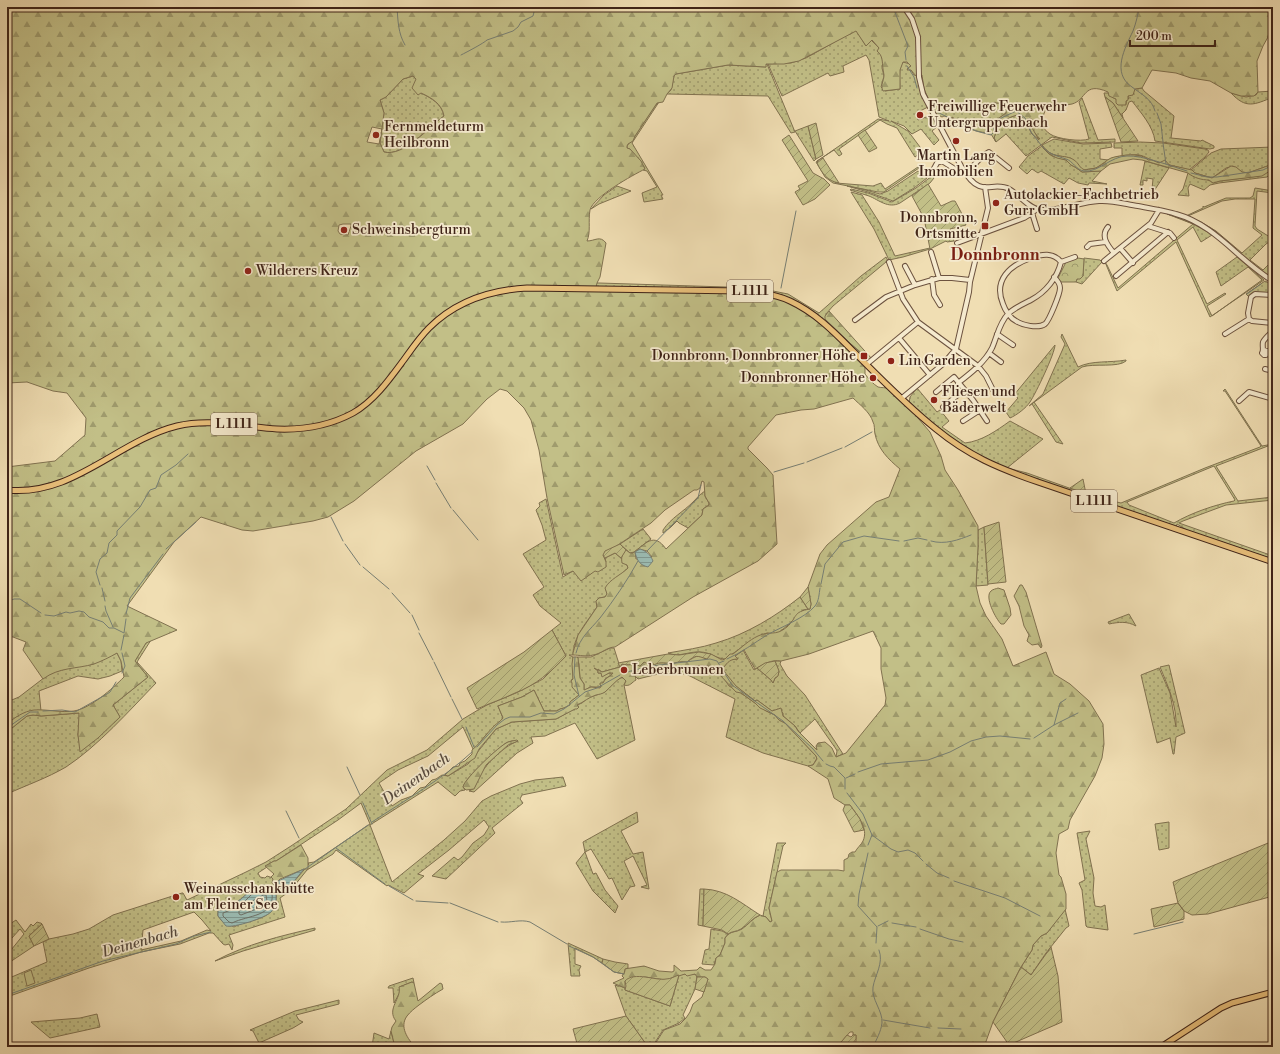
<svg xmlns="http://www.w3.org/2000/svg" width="1280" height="1054" viewBox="0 0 1280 1054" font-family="'Libre Bodoni',serif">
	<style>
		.grass { fill: url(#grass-dots); stroke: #817250; fill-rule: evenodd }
		.forest { fill: url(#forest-firs); stroke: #817250; fill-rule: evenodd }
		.park { fill: url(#park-crowns); stroke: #817250 }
		.garden { fill: url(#garden-furrows); stroke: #817250 }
		.pitch { fill: #c2bf87; stroke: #817250 }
		.water { fill: url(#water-rules); stroke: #777f74 }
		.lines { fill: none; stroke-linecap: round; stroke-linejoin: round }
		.shore { stroke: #6e7065; stroke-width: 1 }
		.stream { stroke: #777f74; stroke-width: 1 }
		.minor-casing { stroke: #6c523f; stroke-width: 6 }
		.major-casing { stroke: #402418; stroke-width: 7 }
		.minor { stroke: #f5eace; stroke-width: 4 }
		.major { stroke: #e8bf7a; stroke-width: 5 }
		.poi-dot { fill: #8f2418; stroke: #f5eace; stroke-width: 1.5 }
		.labels { text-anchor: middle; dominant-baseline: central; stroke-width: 3.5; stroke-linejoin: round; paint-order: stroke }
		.shield { fill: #f5eace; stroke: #765f4f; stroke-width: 1 }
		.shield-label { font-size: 13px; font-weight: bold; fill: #402418 }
		.poi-label { font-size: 14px; fill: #402418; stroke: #f5eace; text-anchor: start }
		.water-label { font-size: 15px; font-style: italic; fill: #574a3e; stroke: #f5eace }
		.quarter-label { font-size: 16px; font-weight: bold; fill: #7a1f14; stroke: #f5eace }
	</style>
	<defs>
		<pattern id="grass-dots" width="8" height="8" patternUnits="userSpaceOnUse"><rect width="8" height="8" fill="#c2bf87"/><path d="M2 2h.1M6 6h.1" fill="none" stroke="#9f9b6d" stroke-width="1.8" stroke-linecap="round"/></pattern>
		<pattern id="forest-firs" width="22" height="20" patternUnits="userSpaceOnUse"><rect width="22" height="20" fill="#c2bf87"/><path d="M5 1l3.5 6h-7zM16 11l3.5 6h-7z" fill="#9f9b6d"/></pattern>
		<pattern id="park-crowns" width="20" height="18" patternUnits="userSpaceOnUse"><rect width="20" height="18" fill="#c2bf87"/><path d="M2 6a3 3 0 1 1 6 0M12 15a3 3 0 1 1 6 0" fill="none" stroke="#9f9b6d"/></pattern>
		<pattern id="garden-furrows" width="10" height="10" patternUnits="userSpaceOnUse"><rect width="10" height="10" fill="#c2bf87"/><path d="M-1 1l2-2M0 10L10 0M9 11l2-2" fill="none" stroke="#9f9b6d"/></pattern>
		<pattern id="water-rules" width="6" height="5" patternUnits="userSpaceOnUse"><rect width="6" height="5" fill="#9bbbb2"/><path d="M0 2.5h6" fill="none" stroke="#809890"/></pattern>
	</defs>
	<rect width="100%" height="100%" fill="#f0deb3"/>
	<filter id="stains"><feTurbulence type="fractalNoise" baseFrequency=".005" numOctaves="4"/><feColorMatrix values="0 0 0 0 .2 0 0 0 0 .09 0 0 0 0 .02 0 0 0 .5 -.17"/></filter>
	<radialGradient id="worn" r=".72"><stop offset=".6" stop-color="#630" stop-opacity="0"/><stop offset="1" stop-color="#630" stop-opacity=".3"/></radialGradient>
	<path class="grass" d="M856,30L866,46L871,40L879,48L883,61L882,68L884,76L881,87L885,91L900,89C900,80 898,69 903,62L910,64L911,66L907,69L911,70L914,75L919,76L928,107L916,113L918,120L932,115L938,126L932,131L939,140L934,145L921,129L912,134L904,126L891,121L908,131L923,151L915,157L897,128L887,124L880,120L839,149L842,154L839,156L834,150L817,161L836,183L873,186L881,183L885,189L918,167L919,168L884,192H878L833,183L825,177L816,162L878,119L889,121L879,117L869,60L866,55L843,66L844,72L830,76L828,73L782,96L768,64L791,63L806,58Z
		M767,64L795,132L791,133L768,96L667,94L671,90L674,76L676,74L728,65L766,67L765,65Z
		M413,76L416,78L421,93C431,98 442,104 444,116C428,127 404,157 384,152L380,143L384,113L380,100L386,97L403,79Z
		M1142,88L1144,91L1174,116L1171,138L1201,141L1202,140L1214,146V148L1210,149L1155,141C1153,126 1141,113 1132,101L1129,102L1126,110L1122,114L1123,118L1113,103L1105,97L1104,93H1108L1122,104H1126V101L1129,98L1128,96L1135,89Z
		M1273,91V97C1254,105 1246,109 1231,93L1246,97L1256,95L1258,92Z
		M1082,98L1098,140L1115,139V142L1081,143L1052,137L1026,156L1006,134L996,142L994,138L996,132L997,124L1011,117L1020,114L1027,124L1032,134L1040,139L1033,131L1027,119L1030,118L1040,125L1041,124C1043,128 1046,131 1050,134C1057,139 1081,142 1089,139L1079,102Z
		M929,100H932L937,103L948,104L953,108L955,107C962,108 969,109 975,110C987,110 991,96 1006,107V113L991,124L985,127H972L967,122L963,124L956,119L944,116L942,117C936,114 928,108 929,100Z
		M659,102L632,143L663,195H661L663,199L644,202L642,193L657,187L647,171L643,170L645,168L630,149L627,148V146L629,143L631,142L655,106Z
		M808,126L816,159L814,161L795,131Z
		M1054,139L1083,144L1111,143L1112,147L1100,149V159L1108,160L1096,168L1083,170C1079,167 1076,160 1071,159C1059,154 1051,158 1042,145Z
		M1140,142L1163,143L1205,149L1208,150L1209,152L1205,157L1189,170C1180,167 1172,167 1164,162C1155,165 1147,156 1139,155C1134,154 1127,155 1122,156V148H1114V143Z
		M1042,146L1047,152L1052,156L1066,160L1071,165L1075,167L1082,172L1101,171L1092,181L1107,184L1089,183L1088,185L1078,183L1069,178L1064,184L1041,171L1038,173L1032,169L1027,174L1019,167L1028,156Z
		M1273,147V164L1248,173L1242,172L1233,166L1226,168L1212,178L1195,173L1191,170L1211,153L1221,149Z
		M1145,161L1169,168L1154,191L1152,189L1153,179L1147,178V181L1143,180V185H1140Z
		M1273,169V171L1267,177L1219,183L1210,185L1204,190L1190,184L1188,188L1189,196L1178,195L1183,189L1188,173C1196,179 1206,177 1213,183L1220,181L1259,176Z
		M918,171L927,178L914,188L893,201L868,192L847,186L862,189L880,194L888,191Z
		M932,176L934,178L930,183L900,203C888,209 879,200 869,196C863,194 856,192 850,190L851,189L868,193L892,202L916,188Z
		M617,186L631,191L599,204L591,209L604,195Z
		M1255,188L1273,191V193L1257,191L1255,226L1257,229L1273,239V242H1269L1266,244L1250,260L1263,270L1273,260V270L1267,276L1215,232L1186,216L1203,208V206L1204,207L1226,198H1250L1253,196ZM1235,199H1255L1253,228L1262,235L1242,253L1216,231L1201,222L1188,216L1222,201Z
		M851,192L862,195L879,222L895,256L930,248V249L903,257L889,260L874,229Z
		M1167,214C1183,219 1197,225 1212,235L1201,242L1193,227L1177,240L1207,304L1225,293L1226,294L1207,306L1212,316L1262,280L1248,267L1221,286L1216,272L1237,257L1264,280L1210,317L1176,242L1117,291L1105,262L1107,265L1118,288L1193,224Z
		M886,257L888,261L886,262L833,306L826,314L828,321L851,344L871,361L867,364L854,352L596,287L597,281V283H599L758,288L788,294L819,313L861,276Z
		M1084,258L1100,260L1102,262L1082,284L1076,282L1077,279L1083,276Z
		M1265,281L1273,285V293L1252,294L1249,297L1246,294Z
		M1062,334L1078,367C1092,360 1110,363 1126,360V361C1118,368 1094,363 1082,367L1029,406L1043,394L1065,344L1061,337Z
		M1055,345C1055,353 1036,393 1030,402C1026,408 1017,415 1010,418L1006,412L1018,398L1014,395Z
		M917,388L937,412L940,410L949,421L942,427L965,443C982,441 996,431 1010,421L1043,439L1007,468L1027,473L1086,494L1085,495L1007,471L968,451L924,417L909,403L910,397Z
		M1225,389L1262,446L1273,444L1216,466L1238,501L1273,497V500L1226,505L1183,521L1179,523L1273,556V560L1190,532L1177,524L1176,527L1088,497L1092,496L1121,503L1205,468L1260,447L1261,446L1229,397L1225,391H1223ZM1214,466L1232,495L1235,500L1234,501C1214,505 1191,513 1174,523L1129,505L1127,502Z
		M705,491V496L709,503V505L703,509L702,515L688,528L679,523L677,521L671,527L663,533V530C671,518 683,512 693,502C697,498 700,494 705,491Z
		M546,499L563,577L573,571L606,562L605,558L615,553L621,558L624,563L627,565L628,568C621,575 612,580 606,588L607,594L605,597L599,598L596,601L597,607C587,622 573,637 573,655H569L573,657V679L571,680L575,690L579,695L570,702V705L564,708L560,709L557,711H544L534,690L522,697L498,706L503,718C498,725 490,730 484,737C480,742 478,746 473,749L463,727L428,756L398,770L379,783L392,806L401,800L412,796L420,788L425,787L432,780L436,779L442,775L448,776L468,764L496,729L512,722L556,719L578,707L577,705L582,703L588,698L605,692L617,680L622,677L626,681L624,685L635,740L597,759L575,723L545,736L531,737L533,743L517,753L474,792L469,791L473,789L475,787C479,769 502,747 518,741C514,740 510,741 506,743C497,749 465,778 463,787L465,790L460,791L455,796L438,782L370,825L392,882L444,840L465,821L482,801L491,796L520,784L535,780L563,777L566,786L522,795L520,799L523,803L492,828L495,833L446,879L432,876L454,857L458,860L462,857L473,843L484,835L489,827L484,820L449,850L418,874L424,876L404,893L388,885L387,886L336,850L333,854L307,870L290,891L280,898L285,917L229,935L233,945L232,950L229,944L225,945L223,944L213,933H209L180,944L141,952L89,968L7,997V979L47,962L43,942L49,939L73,934L89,929L113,915L182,893H183L187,900L246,872L266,862L291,846L346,809L387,770L427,750L463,719L478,710L487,705L516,693L543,679L566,656L552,630L561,623L540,606L533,595L544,587L523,554L546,540L542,525L536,510L540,506L539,503ZM361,803L370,824L314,862L308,863L309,864L286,891L278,885V881L275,885L273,878L267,876L265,878L260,877L258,873L267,867L266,866L274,861H276L338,820ZM267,885C269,888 274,891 276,894C277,896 276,898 276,900C274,921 248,919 234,927L222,921L218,916V911L231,906L241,899L250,891ZM194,912L202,920L211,931L207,930L181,941L141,950L143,930Z
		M984,527L988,585L976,586L978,547V530Z
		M643,529L651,539L634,552L630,553L620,544Z
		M800,597L808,609L803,610L787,626L778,633L774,634L767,633L751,641L725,659C717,659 710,652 700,652C689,651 679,658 668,653C684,650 701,648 716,643C747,634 776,616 800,597Z
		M1129,614L1136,626C1127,621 1119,622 1109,624L1108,622Z
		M151,640L137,662L156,683C129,711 98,746 66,767C47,778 27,785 7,794V732L27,716L34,715L41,716L80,713L78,735L81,751L120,717L113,705L148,677L135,661L146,643Z
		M610,648H614L620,667L602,672L598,669V673H601L602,676L609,673H614L605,679L603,683L600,685H602L601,687H590L584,691V684L580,678L579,664L577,657H591Z
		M743,650L754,670L757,668L771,680L773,683L775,678L777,677L779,672L775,661H781L780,664L787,676L805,695L843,754L836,757L837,751L836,749L815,719L800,733L795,726L783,716V713L778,709L775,711H772L757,700L755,701C743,691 728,683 723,668C727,663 730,657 737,660L735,656Z
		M117,653L121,661L122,671L110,676L98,679L78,676L39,691L41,711C27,710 17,716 7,724V716L12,714L7,702L19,697L49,674L64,669L93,664Z
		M703,665L707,667L712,666L717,669L720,675L725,680L729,686L741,693L766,711L775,715L779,720L785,723L816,756L817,758L813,765L808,766L763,753L726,737L735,699L686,674H658L638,679L635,676V675H645L661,669L671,670L675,667L682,666L684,668Z
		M1169,665L1185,733L1176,737L1174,754H1173L1170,738L1157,743L1141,675L1159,668L1170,693L1176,727C1177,706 1168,686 1160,667Z
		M637,812L638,822L621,831L633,854L643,852L649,889L641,887L647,885L633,856L624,861L635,886L630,887L622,900L612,878L609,879L591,849L585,852L593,874L596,873L605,890L618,906L615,913L593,891L576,863L585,852L583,842Z
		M1169,822V848L1159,850L1155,824Z
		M1090,831L1086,839L1094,878L1093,893L1095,906L1101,907L1105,905L1108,930L1087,927L1086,926L1082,890L1079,883L1085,880L1077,833Z
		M777,843H786L783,846L769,908L772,921L770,922L766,917L763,916Z
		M700,889H704L703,926L698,925Z
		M1065,909L1069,926L1066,928L1046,953L1031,975L1021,967L1032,950L1033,945L1041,936L1047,933Z
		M16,920L25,932L31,924L33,926L37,922L40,923H41L42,924L29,936L34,946L7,964V955L24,934L20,929L12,938L10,935L7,938V926Z
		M315,928V930L243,951L215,961C247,944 280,936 315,928Z
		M711,929L722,931L728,934L725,938V943L720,955L716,958L714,965L702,964L705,950L709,949Z
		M568,943L603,959L602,963L593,957L575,948V964L581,966L579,970L580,976H571Z
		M685,974H695L697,976L695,989L683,1015L685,1018L679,1023L663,1030L652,1047H648L626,1016L615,985L618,986H620L625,988V990L670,1006L679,975Z
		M413,978L414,983L412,982L404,985L394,1003L393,988H388L389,986Z
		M339,1000V1004L296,1015L299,1020L303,1022L293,1028L259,1043L253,1031L250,1030L295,1011Z
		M97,1014L100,1027L50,1038L31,1022L80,1018Z
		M391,1031L395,1047H372L374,1033L389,1039Z"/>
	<path class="forest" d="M7,7H1273V28L1263,46L1257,61L1258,92L1254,96H1241L1231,93L1210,81L1191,78L1176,73L1152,70L1142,88L1135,89L1133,95L1128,96V100L1126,101V105H1118L1116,103V99L1109,96L1108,92C1083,81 1087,100 1072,104C1064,106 1055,105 1047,105L1040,125L1030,118L1027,119L1039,140L1032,134L1027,124L1020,114L1011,117L997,124L996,132L994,138L996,142L991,134C976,131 962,129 952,117L963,124L967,122L972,127H985L991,124L1006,113V107C996,99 987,104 977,110L969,108L961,110L956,107L952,109L948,104C938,105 936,100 929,100L924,89L922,75L916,76L911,70H907L908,68L911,66L907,62H903L900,70V89L883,91C880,85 884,81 884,75C884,73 883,71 883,69C882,61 883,56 877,51L879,48L872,40L866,46L856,31L799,61L784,64H766V67L728,65L676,74L674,76L672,88L667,94L663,102L657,103L635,136L633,141L628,144L627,146V148L630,149L641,161L645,169C633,175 593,197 590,210C588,221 591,232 587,241C595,241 600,235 606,243L600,277L597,283L595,291C636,290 676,290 717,292C742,293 768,292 792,304C821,318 842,345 865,367V374C868,378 873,384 878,387C882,388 885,387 889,389L911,410L930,432L941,456L945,470L958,490L978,526V547L976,586L980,603L986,616L1002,639L1013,666L1046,652L1054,674L1070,684L1089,701L1103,724L1104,744L1102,758L1095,776L1070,820L1068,829L1059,834L1056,853L1059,875L1061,877L1066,894V909L1047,933L1041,936L1033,945L1032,950L1021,967L993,1022L984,1047H854L856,1041V1035H853V1032H850L837,1047H653L664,1030L680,1024L686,1018L690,1012L693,1004L702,997L708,979L705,977H697L695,974L687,976L685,974L666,980L645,977L625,981V988L613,983L624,978L622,976L625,971L624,969L644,966L659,971L672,972L674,971V965L681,971L697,970L700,967L705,970H711L715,964L716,958L720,955L725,943V938C731,930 735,933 742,929C748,925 753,918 760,915L766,917L770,922L772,921L769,908L777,872L781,870H838L844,871V860L848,858L849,854L852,852H855C857,848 861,845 863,841C869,828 857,815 850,805H845L834,798L828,779L808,766L813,765L817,759L816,756L785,723L779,720L775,715L760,708L755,703L741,693L736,692L718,673V671C712,663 693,665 684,668L682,666L675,667L672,670L665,671V669H661C657,672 650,673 645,675L643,674L635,675L636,680C632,682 630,687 624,685L626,681L622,677C615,681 611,687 605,692C602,694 600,694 596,695C589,697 584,702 577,705L579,707L577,709H575L556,719L512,722L496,729L479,749L475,758L448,776L445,775L453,767L459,766L460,763L465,761L472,754V750C480,744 486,734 494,726C497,723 500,722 503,718L498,706L522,697L534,690L544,711H557L560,709L564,708L570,705V702L579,695L572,687V683L571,681L573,679L572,664L573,657H577L578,658L580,678L584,684V690L591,687L600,688L601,686L600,685V683H603C607,676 609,678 613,673H609L602,677L601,673H598V671L594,668L602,672L620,667L622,664C628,666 634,663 640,666L644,662C656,663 668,663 679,661C682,660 685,662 688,661C695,657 699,653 705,659L711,654L722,660L725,659L730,654H733C741,648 749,640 758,636C770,630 775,637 787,627C798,617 792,612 810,609L811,604L808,587L820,554L827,545L876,502L889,497L900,469C888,459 878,449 875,434C874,430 875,425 873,422C870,412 860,405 853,398L814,409L801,410L776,415L748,447V449L767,468L773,475L777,544L758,561L693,597L615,647C607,647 601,654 593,655C587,657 579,655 573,655V653L578,635L597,607L596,601L599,598L605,597L607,594L605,588C610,579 621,575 628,568L627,565L622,563C621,558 622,553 626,550L630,553H633C646,543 654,532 666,549L702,515L703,509L709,505V503L705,496L704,482L702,481L700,488L697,490H694L665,510L651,523L603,555L606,562V567L598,572L595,571L581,581L573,571L564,575L547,498L539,450L531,420L524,408L507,391L500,389L487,399L463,424L416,451L354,501L328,517L313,521L253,531L242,530L201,517L174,542L127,606L177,630L146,643L135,661L148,677L113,705L120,717L98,738L80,752L78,735L79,713L41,716L33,715L27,716L7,732V724C14,718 24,711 34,710C47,709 61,713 74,711C91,708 112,689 124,677L121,661L117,653C110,657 102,661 94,664C77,669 59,667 43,679L23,650L26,642L13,637L7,636V467L55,461L85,435L86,418L67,393L53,391L27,382L7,383ZM413,76L416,79L412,88L418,95L421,93C432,98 442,104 444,116C429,127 404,157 384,152L380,143L384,113L380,100L386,97L403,79ZM372,127L382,129L379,144L367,142ZM343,224H351V226L348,235L340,234L338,231L339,225ZM639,549L647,551L652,557L636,559L635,552ZM873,631L881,648V669L886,698L885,705L846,753L836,757L832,748L825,742L818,743L816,746L817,750L798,731L795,726L783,716L781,708L772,711L757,700L755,701L736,686L723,670V668C728,662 730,659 738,659L735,656L744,650L755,669C763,665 771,659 781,661L809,654Z
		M1042,145C1053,161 1064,153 1074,160C1079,163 1079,168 1085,170C1089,169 1095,169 1098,167C1103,165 1106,160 1111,158C1120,155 1142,152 1148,160H1152L1159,163L1165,160L1170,166H1174L1192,170L1195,173L1212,178L1231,166L1236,167L1242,172L1248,173L1273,164V169L1262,176L1220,181L1213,183L1209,180C1202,180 1194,178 1188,173L1142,160L1133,159L1110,164L1101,171L1082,172L1075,167L1071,165L1066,160L1057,158L1049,154L1043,148Z
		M829,311L872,359L871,361L851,344L825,319V316Z
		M1020,585H1022L1026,592L1042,646L1041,648L1038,644L1032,645L1027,641L1029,635L1024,626L1019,606L1014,596Z
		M998,588L1004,590L1010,608L1011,615L1004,624H1001C996,619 984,597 991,591C993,589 996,589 998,588Z
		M517,740L518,741L508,745L486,765L474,789L466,790L463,787C465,778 499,746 508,742C511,741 514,741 517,740Z
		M301,845L308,858V869H304L280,879L274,885L272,883L273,879L271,877L274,874L265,866L274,861H276Z
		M412,982L414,983L418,1001L440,983L442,984L443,989C434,994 427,999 419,1005C415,1008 410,1012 407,1016C399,1027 408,1039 415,1047H395L391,1031L392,1027L396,1021C386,1009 402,998 399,987Z"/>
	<path class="park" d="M1078,258L1084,259L1083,276L1080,279H1077L1076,282H1061L1058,278L1066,262Z"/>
	<path class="garden" d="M1105,97L1113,103L1138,141L1121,142Z
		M816,123L823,155L816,159L808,126Z
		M865,130L877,148L869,152L858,135Z
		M789,135L813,173L824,179L830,185L815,199L803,205L795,192L800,189L798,186L808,181L782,140Z
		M823,158L839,183C827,181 822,173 817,163Z
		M928,184L941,206L952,201H955L961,212L966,225L950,229L954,241L947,242L946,241L930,249L924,218L912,196Z
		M1034,402L1063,444L1056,442L1032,404Z
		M1083,479L1086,494L1070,488Z
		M999,522L1006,582L988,584L984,527Z
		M620,544L626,550L621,558L615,553L605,558L603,555L605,551Z
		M808,587L811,604L810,609H808L800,597Z
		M552,630L566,656C551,672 536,685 515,693C503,699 490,703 477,709L467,688L524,652Z
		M699,652L711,654L707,659C697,656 696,654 687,662C681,661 679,662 674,663C667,664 660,661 654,665L652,662L648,664L644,662L640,666C634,663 628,666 622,664L620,667L618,663L668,654L679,655Z
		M775,661L779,671L778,676L775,678L773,683L771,680L757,668L765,663Z
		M845,805H850L860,819L864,830L854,832L843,810Z
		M1273,841V896L1208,914L1192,915L1184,911L1178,903L1173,882Z
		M704,889C727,890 741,903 760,915C752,918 748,925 741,929C736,932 732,931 728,934L722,930L703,926Z
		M1178,903L1184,911V919L1154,927L1151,909Z
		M42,924L49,939L34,946L29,936Z
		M1051,947L1058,976L1062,1022L1009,1045L993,1022L1021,967L1031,975Z
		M603,959L615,962L628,964V968L625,969L624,974L614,972L602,963Z
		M679,975L670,1006L625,990L626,986L625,981C634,971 656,981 666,979C671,979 675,976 679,975Z
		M697,977H705L708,979L704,992L695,989Z
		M626,1016L648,1047H578L573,1029Z
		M847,1035L851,1037L853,1035H856V1039L850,1047H837Z"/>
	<path class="pitch" d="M31,970L35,983L27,986L24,973Z"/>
	<path class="water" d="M640,549C646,551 650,554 653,561L648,567C640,565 637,561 635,552Z
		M304,869L286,891L284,892L281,891L278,881Z
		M263,885L269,886L276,891C276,899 277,906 271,912C265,918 234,928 226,926L218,916V911L231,906L241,899L250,891L255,890Z"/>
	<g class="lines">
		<path class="shore" d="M264,889L268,890L272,893C275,917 248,915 232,923L229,922L223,916V913L233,909L244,902L251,895Z
			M264,895H266L267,901L264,906L241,915L239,914V911L254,900Z"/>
		<path class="stream" d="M397,7C398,21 398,33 405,45
			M877,7H881
			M893,7C898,20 903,33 908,46L905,52L906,60
			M1139,7C1138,15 1136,23 1133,31C1125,48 1111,73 1132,87C1141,94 1152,99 1155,111
			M461,55C467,52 484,43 487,40L513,31L518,27L521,22L533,16L534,12L538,7
			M907,66L914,77L917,88
			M937,112L976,131L991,135L994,132L993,122L1016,111L1025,118L1031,132L1041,145
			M1157,113L1161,124L1163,142
			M1163,143L1166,164
			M1042,146C1048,154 1057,156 1066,159C1073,161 1076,170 1084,171C1098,173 1111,156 1127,156C1142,155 1171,166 1187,171
			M1191,173L1207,177H1217L1263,170L1273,165
			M781,288L796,211
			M1247,294L1261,284
			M845,447L872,432
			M807,462L842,448
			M427,466L435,480
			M774,472L804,463
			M436,483L451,508
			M453,510L478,540
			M331,517L343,541
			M904,541L918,538L927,540
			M931,541C945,545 958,540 971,535
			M345,544L360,565
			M166,549L196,522
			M647,551L698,498L701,485
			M363,567L389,589
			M821,584L825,564L843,542L864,536L899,541
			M100,585L96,572L100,559L107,553L109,543L117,535V531L140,507L150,490L156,488L161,475L176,465L188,454
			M102,588L105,601
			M392,593L410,613
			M7,602L14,599H20L41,613
			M105,606L106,611L113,627
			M126,614L130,598L163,554
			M45,615L54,616L66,612L70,613L79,611L84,612L89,617L103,622L109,628H114L124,633L126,619
			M412,615L419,630
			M419,633L433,660
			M121,650L124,635
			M122,653L125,666L122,673
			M576,653C580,637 590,630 600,618C614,600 627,581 638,561
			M575,657L574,675L579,696
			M727,659C741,653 754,643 767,635C781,627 805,618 815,606C819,601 819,594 820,588
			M434,662L451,697
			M719,663L724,661
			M623,673L651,666L710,659L717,661L732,685L783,721L813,749L823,761
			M452,699L462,719
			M43,711L62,710L75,712L107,694L110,692L116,682
			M1054,725L1060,703L1066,699
			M466,727L474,747
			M7,728L30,712H38
			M1034,738L1054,725L1078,713
			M477,747L497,725L505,719L510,717H530L541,713L554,714L564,709L585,692L597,688L620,675
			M826,764L830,766L834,767L845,778V789
			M347,767L360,795
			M858,772L881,764L928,760L950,752L971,741L986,737L1000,736L1030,739
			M846,778L855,774
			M847,793L863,814L872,835L868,845
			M363,803L372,824
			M286,811L299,838
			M372,822C405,800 443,779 472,752
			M872,835L891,849L898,852L908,850L915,853L923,861
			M336,848L385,884
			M868,853L859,894L858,906L877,927L876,943
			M926,864L937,873L949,878
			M305,869L368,825
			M954,881L1005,898L1040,916
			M389,886L413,900
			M276,891L280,888
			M416,901L448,903
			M450,903L498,922
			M501,922C511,923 520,919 530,922L567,944
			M892,923L916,927
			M878,926L888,921
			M920,929L949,939L963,942
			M1134,934L1183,922
			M569,946L593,957L614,972L624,974
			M75,971L103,961L176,944L194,936L211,932
			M7,995L73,972
			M883,1020L930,1028
			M938,1028L961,1029
			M873,1047C876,1040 881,1032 882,1023C883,1011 871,999 873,987C875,975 884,963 879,950"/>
		<g class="minor-casing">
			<path id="minor" d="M904,7L912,19L918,37L919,77L923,94L961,166C965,173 971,183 979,186C988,190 998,183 1009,189C1019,194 1029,209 1041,210C1060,211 1080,202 1099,201C1112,200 1125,204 1138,206C1151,209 1164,210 1176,214C1216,225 1239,261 1273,281
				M965,173C974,167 979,157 989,152L1009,168
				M931,174L937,163L942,161L958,171L965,173
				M1032,213L1037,229
				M1148,226L1170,233L1174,238
				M1108,227C1100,236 1108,246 1114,253
				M957,243L1024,218L1032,213L1037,209
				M1087,247L1090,244L1105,242
				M1120,248L1133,263
				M931,252L939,278
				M1104,261L1151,223L1159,210
				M889,262L903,299L918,322L978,366L986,376L993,390
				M1061,262L1075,257
				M905,266L915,285
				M1116,276L1168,232
				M1054,277C1057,280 1060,283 1060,288C1060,294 1049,321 1045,324C1038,329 1022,325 1016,321C1010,318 1005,310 1003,304C993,280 1010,265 1031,258C1042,254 1053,252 1061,262
				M932,279L934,295L940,305
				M1249,319L1248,313L1251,297L1255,294L1273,295
				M855,320L886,297L915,285L939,278H952L970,280
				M997,334L1013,345
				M1225,334L1249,319L1252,321L1273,323
				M899,338L930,375
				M1264,350L1267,351L1266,355H1264L1262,353C1264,350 1262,346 1263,342C1265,338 1270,334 1273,331
				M989,353L1001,362
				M867,364L918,322
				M1265,369L1273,371
				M958,383C971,373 985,362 992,348C997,337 999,323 1008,314C1014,308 1023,304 1031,300C1046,292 1057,278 1061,262
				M936,392L954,377L973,400L987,421
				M902,398L943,364L956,349L969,292L970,282L988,208L985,187
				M1239,401L1249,392L1273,399
				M943,407L964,390
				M963,421L980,410"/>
		</g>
		<g class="major-casing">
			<path id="major" d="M7,490C73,497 117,441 177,426C211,418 243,427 277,429C303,430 329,426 353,413C374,401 389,380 403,361C411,350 419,338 429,328C456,301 490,290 527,288L743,291C759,292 775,294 790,301C816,313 835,333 854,352C880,378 907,406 936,429C969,456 998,468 1038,482L1273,562
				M1161,1047L1221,1008L1232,1003L1273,992"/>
		</g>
		<use href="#minor" class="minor"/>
		<use href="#major" class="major"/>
	</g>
	<g class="poi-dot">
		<circle cx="920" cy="115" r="4"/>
		<circle cx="376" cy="135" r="4"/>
		<circle cx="956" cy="141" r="4"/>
		<circle cx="996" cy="203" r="4"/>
		<rect x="981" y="222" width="8" height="8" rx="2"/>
		<circle cx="344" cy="230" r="4"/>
		<circle cx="248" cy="271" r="4"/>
		<rect x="860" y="352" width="8" height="8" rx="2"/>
		<circle cx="891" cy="361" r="4"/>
		<circle cx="873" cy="378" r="4"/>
		<circle cx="934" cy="400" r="4"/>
		<circle cx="624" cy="670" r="4"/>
		<circle cx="176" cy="897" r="4"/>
	</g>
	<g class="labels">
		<g class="shield">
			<rect x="727" y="280" width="46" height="22" rx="3"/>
			<rect x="211" y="413" width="46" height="22" rx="3"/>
			<rect x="1071" y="490" width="46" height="22" rx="3"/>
		</g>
		<g class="shield-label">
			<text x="750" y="291">L 1111</text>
			<text x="234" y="424">L 1111</text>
			<text x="1094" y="501">L 1111</text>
		</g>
		<g class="poi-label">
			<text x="928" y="107">Freiwillige Feuerwehr<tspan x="928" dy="16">Untergruppenbach</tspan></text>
			<text x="384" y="127">Fernmeldeturm<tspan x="384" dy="16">Heilbronn</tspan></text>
			<text x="956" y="156" text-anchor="middle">Martin Lang<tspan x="956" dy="16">Immobilien</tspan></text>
			<text x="1004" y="195">Autolackier-Fachbetrieb<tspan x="1004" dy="16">Gurr GmbH</tspan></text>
			<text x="977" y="218" text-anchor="end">Donnbronn,<tspan x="977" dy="16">Ortsmitte</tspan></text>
			<text x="352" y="230">Schweinsbergturm</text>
			<text x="256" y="271">Wilderers Kreuz</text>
			<text x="856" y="356" text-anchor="end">Donnbronn, Donnbronner Höhe</text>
			<text x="899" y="361">Lin Garden</text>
			<text x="865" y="378" text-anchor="end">Donnbronner Höhe</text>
			<text x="942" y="392">Fliesen und<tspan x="942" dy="16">Bäderwelt</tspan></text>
			<text x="632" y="670">Leberbrunnen</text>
			<text x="184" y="889">Weinausschankhütte<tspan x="184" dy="16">am Fleiner See</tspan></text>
		</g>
		<g class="water-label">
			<text transform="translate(416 779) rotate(-35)">Deinenbach</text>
			<text transform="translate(140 942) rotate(-16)">Deinenbach</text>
		</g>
		<g class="quarter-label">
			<text x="995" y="255">Donnbronn</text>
		</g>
	</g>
	<rect width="1280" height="1054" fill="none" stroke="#f0deb3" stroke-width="24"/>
	<rect x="8" y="8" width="1264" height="1038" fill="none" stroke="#402418" stroke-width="2"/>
	<rect x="12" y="12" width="1256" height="1030" fill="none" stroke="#402418"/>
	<path d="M1130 40v6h85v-6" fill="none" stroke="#402418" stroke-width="2"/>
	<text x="1136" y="40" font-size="12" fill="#402418" stroke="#f5eace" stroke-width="3" paint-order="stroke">200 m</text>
	<rect width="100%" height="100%" filter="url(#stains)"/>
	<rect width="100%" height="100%" fill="url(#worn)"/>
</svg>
